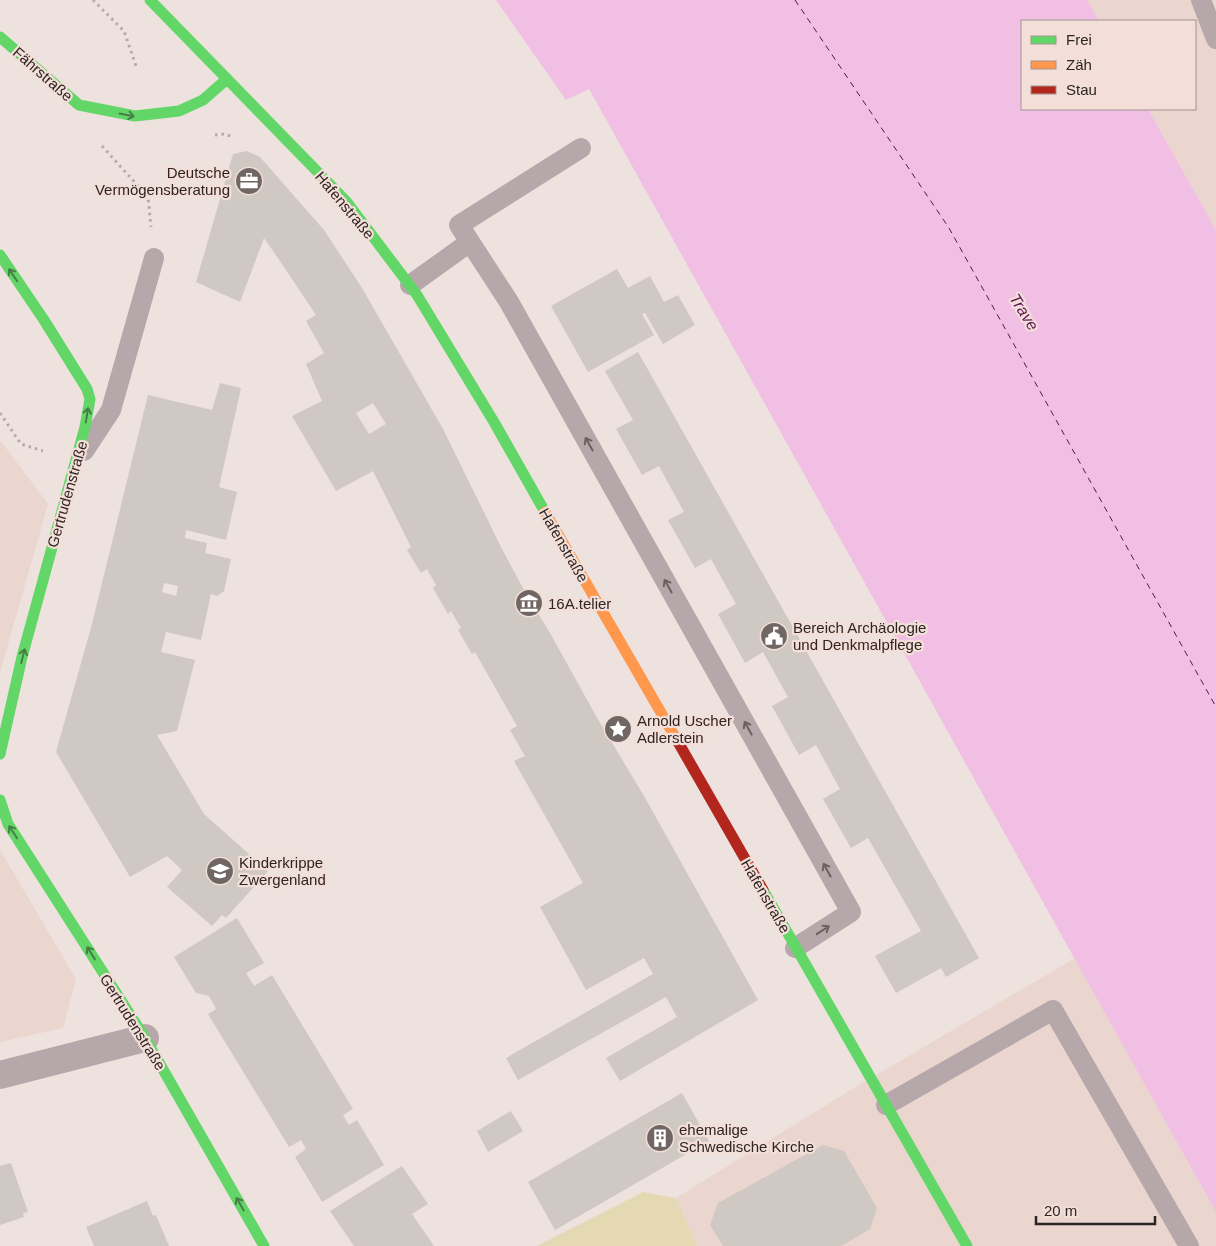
<svg xmlns="http://www.w3.org/2000/svg" width="1216" height="1246" viewBox="0 0 1216 1246" font-family="Helvetica,sans-serif">
	<style>
		.built { fill: #ead5cf }
		.green { fill: #e5d9b4 }
		.water { fill: #f1bfe4 }
		.lines { fill: none; stroke-linecap: round; stroke-linejoin: round }
		.ferry { stroke: #5e1156; stroke-width: 1; stroke-dasharray: 6 5; stroke-linecap: butt }
		.building { fill: #cfc8c3; fill-rule: evenodd }
		.path { stroke: #b4aaaa; stroke-width: 3; stroke-dasharray: 2.5 4; stroke-linecap: butt }
		.lane { stroke: #b6a8aa; stroke-width: 20 }
		.street { stroke: #b6a8aa; stroke-width: 28 }
		.fast { stroke: #63d668; stroke-width: 11 }
		.slow { stroke: #ff974d; stroke-width: 11 }
		.jam { stroke: #b3261e; stroke-width: 11 }
		.oneway { stroke: #487e46 }
		.oneway2 { stroke: #6b6060 }
		.labels { text-anchor: middle; dominant-baseline: central; stroke-width: 4.5; stroke-linejoin: round; paint-order: stroke }
		.street-label { font-size: 15px; fill: #2d2523; stroke: #f3ded8 }
		.poi-label { font-size: 15px; fill: #2d2523; stroke: #f3ded8; text-anchor: start }
		.water-label { font-size: 16px; font-style: italic; fill: #5e1156; stroke: #f3ded8 }
	</style>
	<rect width="100%" height="100%" fill="#ede2de"/>
	<path class="built" d="M1087,0H1216V230L1148,109H1195V21H1099Z
		M0,440L48,504L0,672Z
		M0,850L76,979L63,1028L0,1042Z
		M1075,958L1216,1212V1246H697L676,1198L844,1094Z"/>
	<path class="green" d="M643,1192L676,1198L697,1246H537Z"/>
	<path class="water" d="M496,0H1087L1099,21H1022V109H1148L1216,230V1212L589,89L566,100Z"/>
	<g class="lines">
		<path class="ferry" d="M795,0L949,228L1216,707"/>
	</g>
	<path class="building" d="M247,151L260,157L324,230L362,288L443,429L502,549L525,592L550,633L596,716L644,796L758,1000L620,1081L606,1058L677,1017L666,997L518,1080L506,1058L653,974L644,958L586,990L540,907L583,883L514,761L525,756L510,730L517,726L475,652L472,654L458,630L461,628L451,611L448,614L433,588L436,585L427,569L421,573L407,550L411,547L373,471L336,491L292,416L322,401L306,364L324,353L306,321L316,315L282,264L264,238L240,302L196,282L233,154ZM373,403L386,424L369,434L356,413Z
		M617,269L628,288L650,276L664,302L678,295L695,325L663,344L645,313L642,314L654,335L588,372L551,306Z
		M638,352L979,958L946,977L941,968L896,993L875,956L921,931L868,838L851,848L823,799L840,789L816,745L799,755L772,706L788,697L763,652L745,663L718,614L736,604L711,559L695,568L668,520L684,512L659,466L642,475L616,429L633,420L605,371Z
		M220,383L241,388L219,487L237,492L226,540L186,530L185,538L207,543L205,553L231,559L224,591L217,596L211,594L201,640L166,632L161,652L195,660L177,731L157,735L204,814L268,871L226,918L222,915L212,926L167,887L182,870L167,856L130,877L56,752L92,624L148,395L212,410ZM164,583L178,586L176,596L162,592Z
		M237,918L264,963L246,973L254,986L272,975L353,1109L343,1115L349,1125L357,1120L384,1165L322,1202L295,1157L306,1149L301,1140L289,1147L208,1014L216,1009L213,1003L209,996L196,993L174,957Z
		M682,1093L709,1141L555,1230L528,1182Z
		M511,1111L523,1131L488,1152L477,1131Z
		M823,1145L844,1151L877,1208L870,1229L841,1246H723L710,1225L718,1203Z
		M11,1163L28,1212L23,1213L24,1217L0,1225V1166Z
		M402,1166L428,1204L412,1214L434,1246H354L330,1211Z
		M147,1201L153,1216L156,1215L169,1246H94L86,1227Z"/>
	<g class="lines">
		<path class="path" d="M93,0L124,31L136,66
			M215,135L224,134L233,137
			M102,146L148,197L151,227
			M0,413L21,444L43,451"/>
		<path class="lane" d="M1201,0L1216,39
			M470,242L459,225L581,148
			M410,285L470,242L509,302L851,912L795,948
			M84,451L111,410L154,258
			M886,1105L1053,1010L1189,1246"/>
		<path class="street" d="M0,1075L145,1038"/>
		<path class="fast" d="M150,0L346,201L417,295L494,422L545,512
			M0,37L79,105L135,116L179,111L203,100L227,79
			M0,255L44,320L87,389L90,399L85,427L22,657L0,754
			M0,800L8,824L145,1038L264,1246
			M763,890L967,1246"/>
		<path class="slow" d="M545,512L678,742"/>
		<path class="jam" d="M678,742L763,890"/>
	</g>
	<defs><path id="oneway-shaft" d="M-6 0H5M1.5-3L5.5 0L1.5 3" fill="none" stroke-width="1.6" stroke-linecap="round" stroke-linejoin="round" transform="scale(1.25)"/></defs>
	<g class="oneway">
		<use href="#oneway-shaft" transform="translate(127 115) rotate(11)"/>
		<use href="#oneway-shaft" transform="translate(13 275) rotate(-124)"/>
		<use href="#oneway-shaft" transform="translate(87 415) rotate(-81)"/>
		<use href="#oneway-shaft" transform="translate(23 656) rotate(-76)"/>
		<use href="#oneway-shaft" transform="translate(13 832) rotate(-123)"/>
		<use href="#oneway-shaft" transform="translate(91 953) rotate(-122)"/>
		<use href="#oneway-shaft" transform="translate(240 1204) rotate(-120)"/>
	</g>
	<g class="oneway2">
		<use href="#oneway-shaft" transform="translate(589 444) rotate(-119)"/>
		<use href="#oneway-shaft" transform="translate(668 586) rotate(-119)"/>
		<use href="#oneway-shaft" transform="translate(748 728) rotate(-119)"/>
		<use href="#oneway-shaft" transform="translate(827 870) rotate(-119)"/>
		<use href="#oneway-shaft" transform="translate(823 930) rotate(-33)"/>
	</g>
	<defs>
		<g id="office-disc" transform="scale(1.4375)"><circle r="9.5" fill="#706764" stroke="#f3ded8"/><path d="M-6-3h4V-5.5h4V-3h4V5H-6ZM-1-4.5V-3h2v-1.5ZM-6 0V1H6V0Z" fill="#fff"/></g>
		<g id="museum-disc" transform="scale(1.4375)"><circle r="9.5" fill="#706764" stroke="#f3ded8"/><path d="M0-6L6-3V-2H-6V-3ZM-5-1h2V3h-2ZM-1-1h2V3h-2ZM3-1h2V3H3ZM-6 4H6V6H-6Z" fill="#fff"/></g>
		<g id="civic-disc" transform="scale(1.4375)"><circle r="9.5" fill="#706764" stroke="#f3ded8"/><path d="M-.6-6.5H3V-4.5H.6V-3L4-1V1h2V6H-6V1h2V-1L-.6-3ZM-1.2 2.5V6h2.4V2.5Z" fill="#fff"/></g>
		<g id="sight-disc" transform="scale(1.4375)"><circle r="9.5" fill="#706764" stroke="#f3ded8"/><path d="M0-6L1.8-2.2L6-1.7L2.9 1.2L3.7 5.4L0 3.3L-3.7 5.4L-2.9 1.2L-6-1.7L-1.8-2.2Z" fill="#fff"/></g>
		<g id="school-disc" transform="scale(1.4375)"><circle r="9.5" fill="#706764" stroke="#f3ded8"/><path d="M0-5L7-2L0 1L-7-2ZM-4 1L0 2.5L4 1V4Q0 6-4 4Z" fill="#fff"/></g>
		<g id="building-disc" transform="scale(1.4375)"><circle r="9.5" fill="#706764" stroke="#f3ded8"/><path d="M-4-6H4V6H1V3H-1V6H-4ZM-2.5-4.3h1.7v1.8h-1.7ZM.8-4.3h1.7v1.8H.8ZM-2.5-1h1.7V.8h-1.7ZM.8-1h1.7V.8H.8Z" fill="#fff"/></g>
	</defs>
	<g fill-rule="evenodd">
		<use href="#office-disc" x="249" y="181"/>
		<use href="#museum-disc" x="529" y="603"/>
		<use href="#civic-disc" x="774" y="636"/>
		<use href="#sight-disc" x="618" y="729"/>
		<use href="#school-disc" x="220" y="871"/>
		<use href="#building-disc" x="660" y="1138"/>
	</g>
	<g class="labels">
		<g class="street-label">
			<text transform="translate(43 74) rotate(41)">Fährstraße</text>
			<text transform="translate(345 205) rotate(50)">Hafenstraße</text>
			<text transform="translate(67 494) rotate(-74)">Gertrudenstraße</text>
			<text transform="translate(564 545) rotate(60)">Hafenstraße</text>
			<text transform="translate(766 896) rotate(60)">Hafenstraße</text>
			<text transform="translate(133 1022) rotate(58)">Gertrudenstraße</text>
		</g>
		<g class="poi-label">
			<text x="230" y="172" text-anchor="end">Deutsche<tspan x="230" dy="17">Vermögensberatung</tspan></text>
			<text x="548" y="603">16A.telier</text>
			<text x="793" y="627">Bereich Archäologie<tspan x="793" dy="17">und Denkmalpflege</tspan></text>
			<text x="637" y="720">Arnold Uscher<tspan x="637" dy="17">Adlerstein</tspan></text>
			<text x="239" y="862">Kinderkrippe<tspan x="239" dy="17">Zwergenland</tspan></text>
			<text x="679" y="1129">ehemalige<tspan x="679" dy="17">Schwedische Kirche</tspan></text>
		</g>
		<g class="water-label">
			<text transform="translate(1024 312) rotate(58)">Trave</text>
		</g>
	</g>
	<rect x="1021" y="20" width="175" height="90" fill="#f3ded8" stroke="#a49490"/>
	<rect x="1031" y="36" width="25" height="8" fill="#63d668" stroke="#a49490"/>
	<text x="1066" y="45" font-size="15" fill="#2d2523">Frei</text>
	<rect x="1031" y="61" width="25" height="8" fill="#ff974d" stroke="#a49490"/>
	<text x="1066" y="70" font-size="15" fill="#2d2523">Zäh</text>
	<rect x="1031" y="86" width="25" height="8" fill="#b3261e" stroke="#a49490"/>
	<text x="1066" y="95" font-size="15" fill="#2d2523">Stau</text>
	<path d="M1036 1216v8h119v-8" fill="none" stroke="#2d2523" stroke-width="2.5"/>
	<text x="1044" y="1216" font-size="15" fill="#2d2523" stroke="#f3ded8" stroke-width="4" paint-order="stroke">20 m</text>
</svg>
